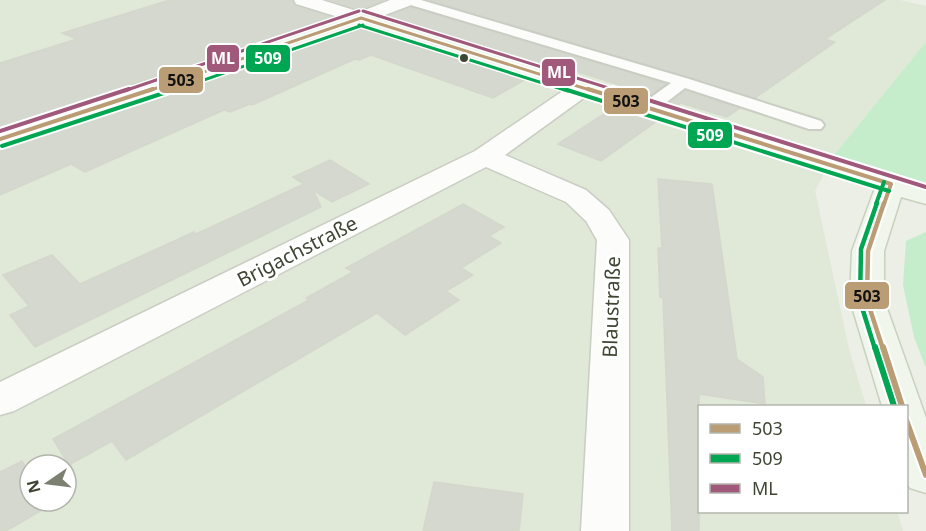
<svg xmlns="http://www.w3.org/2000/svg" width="926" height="531" viewBox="0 0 926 531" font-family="'Noto Sans',sans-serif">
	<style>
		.residential { fill: #e0e8d7; fill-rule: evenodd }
		.green { fill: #c5edcc }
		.building { fill: #d4d8cf; stroke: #d3d7cc; stroke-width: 1.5 }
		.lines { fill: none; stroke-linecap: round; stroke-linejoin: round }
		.lane-casing { stroke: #c9cdc3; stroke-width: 4 }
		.street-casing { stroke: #c9cdc3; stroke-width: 3 }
		.secondary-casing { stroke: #c8d1be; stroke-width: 3 }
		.lane { fill: #fcfdfb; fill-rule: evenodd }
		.street { fill: #fcfdfb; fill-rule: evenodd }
		.secondary { fill: #f1f6ed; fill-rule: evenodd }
		.bus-1-far3-casing { stroke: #fff; stroke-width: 6 }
		.bus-1-far2-casing { stroke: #fff; stroke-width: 8 }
		.bus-1-far1-casing { stroke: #fff; stroke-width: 9 }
		.bus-1-casing { stroke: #fff; stroke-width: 10 }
		.bus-2-far3-casing { stroke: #fff; stroke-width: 6 }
		.bus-2-far2-casing { stroke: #fff; stroke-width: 8 }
		.bus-2-far1-casing { stroke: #fff; stroke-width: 9 }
		.bus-2-casing { stroke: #fff; stroke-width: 10 }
		.bus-3-far1-casing { stroke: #fff; stroke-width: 6 }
		.bus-3-casing { stroke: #fff; stroke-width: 8 }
		.bus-1-far3 { stroke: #ba9d75; stroke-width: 3 }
		.bus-1-far2 { stroke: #ba9d75; stroke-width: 4 }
		.bus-1-far1 { stroke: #ba9d75; stroke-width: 4.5 }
		.bus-1 { stroke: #ba9d75; stroke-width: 6 }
		.bus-2-far3 { stroke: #00a651; stroke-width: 3 }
		.bus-2-far2 { stroke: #00a651; stroke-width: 4 }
		.bus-2-far1 { stroke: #00a651; stroke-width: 4.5 }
		.bus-2 { stroke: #00a651; stroke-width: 6 }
		.bus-3-far1 { stroke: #a0587b; stroke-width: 3 }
		.bus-3 { stroke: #a0587b; stroke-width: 4 }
		.bus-dot { fill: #3e4532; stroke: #fff; stroke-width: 2 }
		.labels { text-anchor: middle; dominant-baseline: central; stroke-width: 6; stroke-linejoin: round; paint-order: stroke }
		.street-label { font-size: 20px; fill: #3e4532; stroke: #fff }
		.line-badge { stroke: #fff; stroke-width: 2 }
		.badge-label { font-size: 16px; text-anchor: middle; font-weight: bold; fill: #fff }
		.pale-badge-label { font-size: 16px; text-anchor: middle; font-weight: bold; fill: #111 }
	</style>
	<rect width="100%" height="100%" fill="#ebefe6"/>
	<path class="residential" d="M0,0H900L926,6V42L834,155L815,191L849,349L866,406H700V512H897L903,531H0ZM30,465H66V501H30Z"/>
	<path class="green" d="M926,42V183L834,155Z
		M926,232V368L914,337L903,285L906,241Z"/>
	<path class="building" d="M170,0H292L295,6L335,18L0,129V63L77,39L62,33Z
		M329,0H384L360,10Z
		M429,0H885L825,39L835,42L755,98Z
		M411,7L666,84L647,98L635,94L639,91L553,64L547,67L385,17Z
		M361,26L526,79L493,98L371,55L359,60L355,59L252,105L250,104L230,112L224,110L85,172L71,164L0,195V149L239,71Z
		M685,91L740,108L727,117L681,103L676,107L668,104Z
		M614,107L657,121L601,161L558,144Z
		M330,160L369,184L332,202L313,190L321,207L35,347L10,315L29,306L3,275L52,255L80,284L194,232L196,234L304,184L293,177Z
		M658,179L712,184L737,359L763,377L765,404L699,394V531H672L663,298L660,297L658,248H662Z
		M463,204L504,227L489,236L501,243L461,268L473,275L446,291L459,300L405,335L377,313L126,460L112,441L69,465L53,439L309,300L306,298L353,272L346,268Z
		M22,461L30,474V501H47L49,506L6,531H0V472Z
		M434,482L523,494L519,531H423Z"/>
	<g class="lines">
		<g class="lane-casing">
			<path id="lane" d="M402,0H421L689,79L821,121L824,125L821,129H809L685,88L655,111H643L641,107L643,103L671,83L404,3Z"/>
		</g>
		<g class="street-casing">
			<path id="street" d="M294,0H322L360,12L390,0H416L414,4L361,24L296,4Z
				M584,80L592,82L596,87L592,92L505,155L586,190L609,210L629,240V531H581L597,240L586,221L566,202L486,167L14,411L0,415V382L475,151L576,82Z"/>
		</g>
		<g class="secondary-casing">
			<path id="secondary" d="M361,12L926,186V204L901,197L884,251V300L926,418V493L910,488L906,481V406H882L850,300L852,251L875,188L361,24L238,69L0,147V131Z"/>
		</g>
		<use href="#lane" class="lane"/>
		<use href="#street" class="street"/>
		<use href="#secondary" class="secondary"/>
		<g class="bus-1-far3-casing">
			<path id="bus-1-far3" d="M361,18L593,91
				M148,91L361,18"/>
		</g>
		<g class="bus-1-far2-casing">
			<path id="bus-1-far2" d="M588,89L891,184
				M0,139L153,89
				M884,204L891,184"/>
		</g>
		<g class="bus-1-far1-casing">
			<path id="bus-1-far1" d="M883,349L867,300L868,251L884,203"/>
		</g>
		<g class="bus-1-casing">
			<path id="bus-1" d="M883,347L902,406
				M906,420L926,475"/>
		</g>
		<g class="bus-2-far3-casing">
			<path id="bus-2-far3" d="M359,25L568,91
				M172,91L363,25"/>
		</g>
		<g class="bus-2-far2-casing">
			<path id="bus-2-far2" d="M564,89L889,191
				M2,146L176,89
				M876,204L884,182"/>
		</g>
		<g class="bus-2-far1-casing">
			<path id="bus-2-far1" d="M875,349L860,301L861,249L877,203"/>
		</g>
		<g class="bus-2-casing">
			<path id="bus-2" d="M875,347L894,406"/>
		</g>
		<g class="bus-3-far1-casing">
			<path id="bus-3-far1" d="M363,11L618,91
				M124,91L359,11"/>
		</g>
		<g class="bus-3-casing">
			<path id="bus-3" d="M613,89L926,187
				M0,131L129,89"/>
		</g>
		<use href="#bus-1-far3" class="bus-1-far3"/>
		<use href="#bus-1-far2" class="bus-1-far2"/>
		<use href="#bus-1-far1" class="bus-1-far1"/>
		<use href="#bus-1" class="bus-1"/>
		<use href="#bus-2-far3" class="bus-2-far3"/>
		<use href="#bus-2-far2" class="bus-2-far2"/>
		<use href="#bus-2-far1" class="bus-2-far1"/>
		<use href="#bus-2" class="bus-2"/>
		<use href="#bus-3-far1" class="bus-3-far1"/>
		<use href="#bus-3" class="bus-3"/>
	</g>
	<circle class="bus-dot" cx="464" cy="58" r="5"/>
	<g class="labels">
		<g class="street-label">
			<text transform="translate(297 251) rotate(-27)">Brigachstraße</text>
			<text transform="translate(611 307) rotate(-88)">Blaustraße</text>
		</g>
	</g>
	<g class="line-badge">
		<rect x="245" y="44" width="46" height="29" rx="6" fill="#00a651"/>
		<rect x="206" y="44" width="34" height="29" rx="6" fill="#a0587b"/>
		<rect x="541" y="58" width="35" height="29" rx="6" fill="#a0587b"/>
		<rect x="158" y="66" width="46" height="28" rx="6" fill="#ba9d75"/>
		<rect x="603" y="87" width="46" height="28" rx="6" fill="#ba9d75"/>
		<rect x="687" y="121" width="46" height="28" rx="6" fill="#00a651"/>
		<rect x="844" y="281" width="46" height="29" rx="6" fill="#ba9d75"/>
	</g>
	<g class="badge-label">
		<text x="268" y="64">509</text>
		<text x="223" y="64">ML</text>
		<text x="559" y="78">ML</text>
		<text x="710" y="141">509</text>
	</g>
	<g class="pale-badge-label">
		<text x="181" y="86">503</text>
		<text x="626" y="107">503</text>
		<text x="867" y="302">503</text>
	</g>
	<rect x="698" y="405" width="210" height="108" fill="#ffffff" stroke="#b2b5ad" stroke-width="1.5"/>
	<rect x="710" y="424" width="30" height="9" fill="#ba9d75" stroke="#b2b5ad" stroke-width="1.5"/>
	<text x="752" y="435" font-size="18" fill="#3e4532">503</text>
	<rect x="710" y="454" width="30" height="9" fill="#00a651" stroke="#b2b5ad" stroke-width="1.5"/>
	<text x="752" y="465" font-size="18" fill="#3e4532">509</text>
	<rect x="710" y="484" width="30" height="9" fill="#a0587b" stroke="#b2b5ad" stroke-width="1.5"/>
	<text x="752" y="495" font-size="18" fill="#3e4532">ML</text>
	<g transform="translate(48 483) rotate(256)"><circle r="28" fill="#ffffff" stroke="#b2b5ad" stroke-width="1.5"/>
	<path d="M0-4.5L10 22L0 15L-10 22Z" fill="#7b8071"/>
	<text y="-9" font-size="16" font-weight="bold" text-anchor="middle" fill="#3e4532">N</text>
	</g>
</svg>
